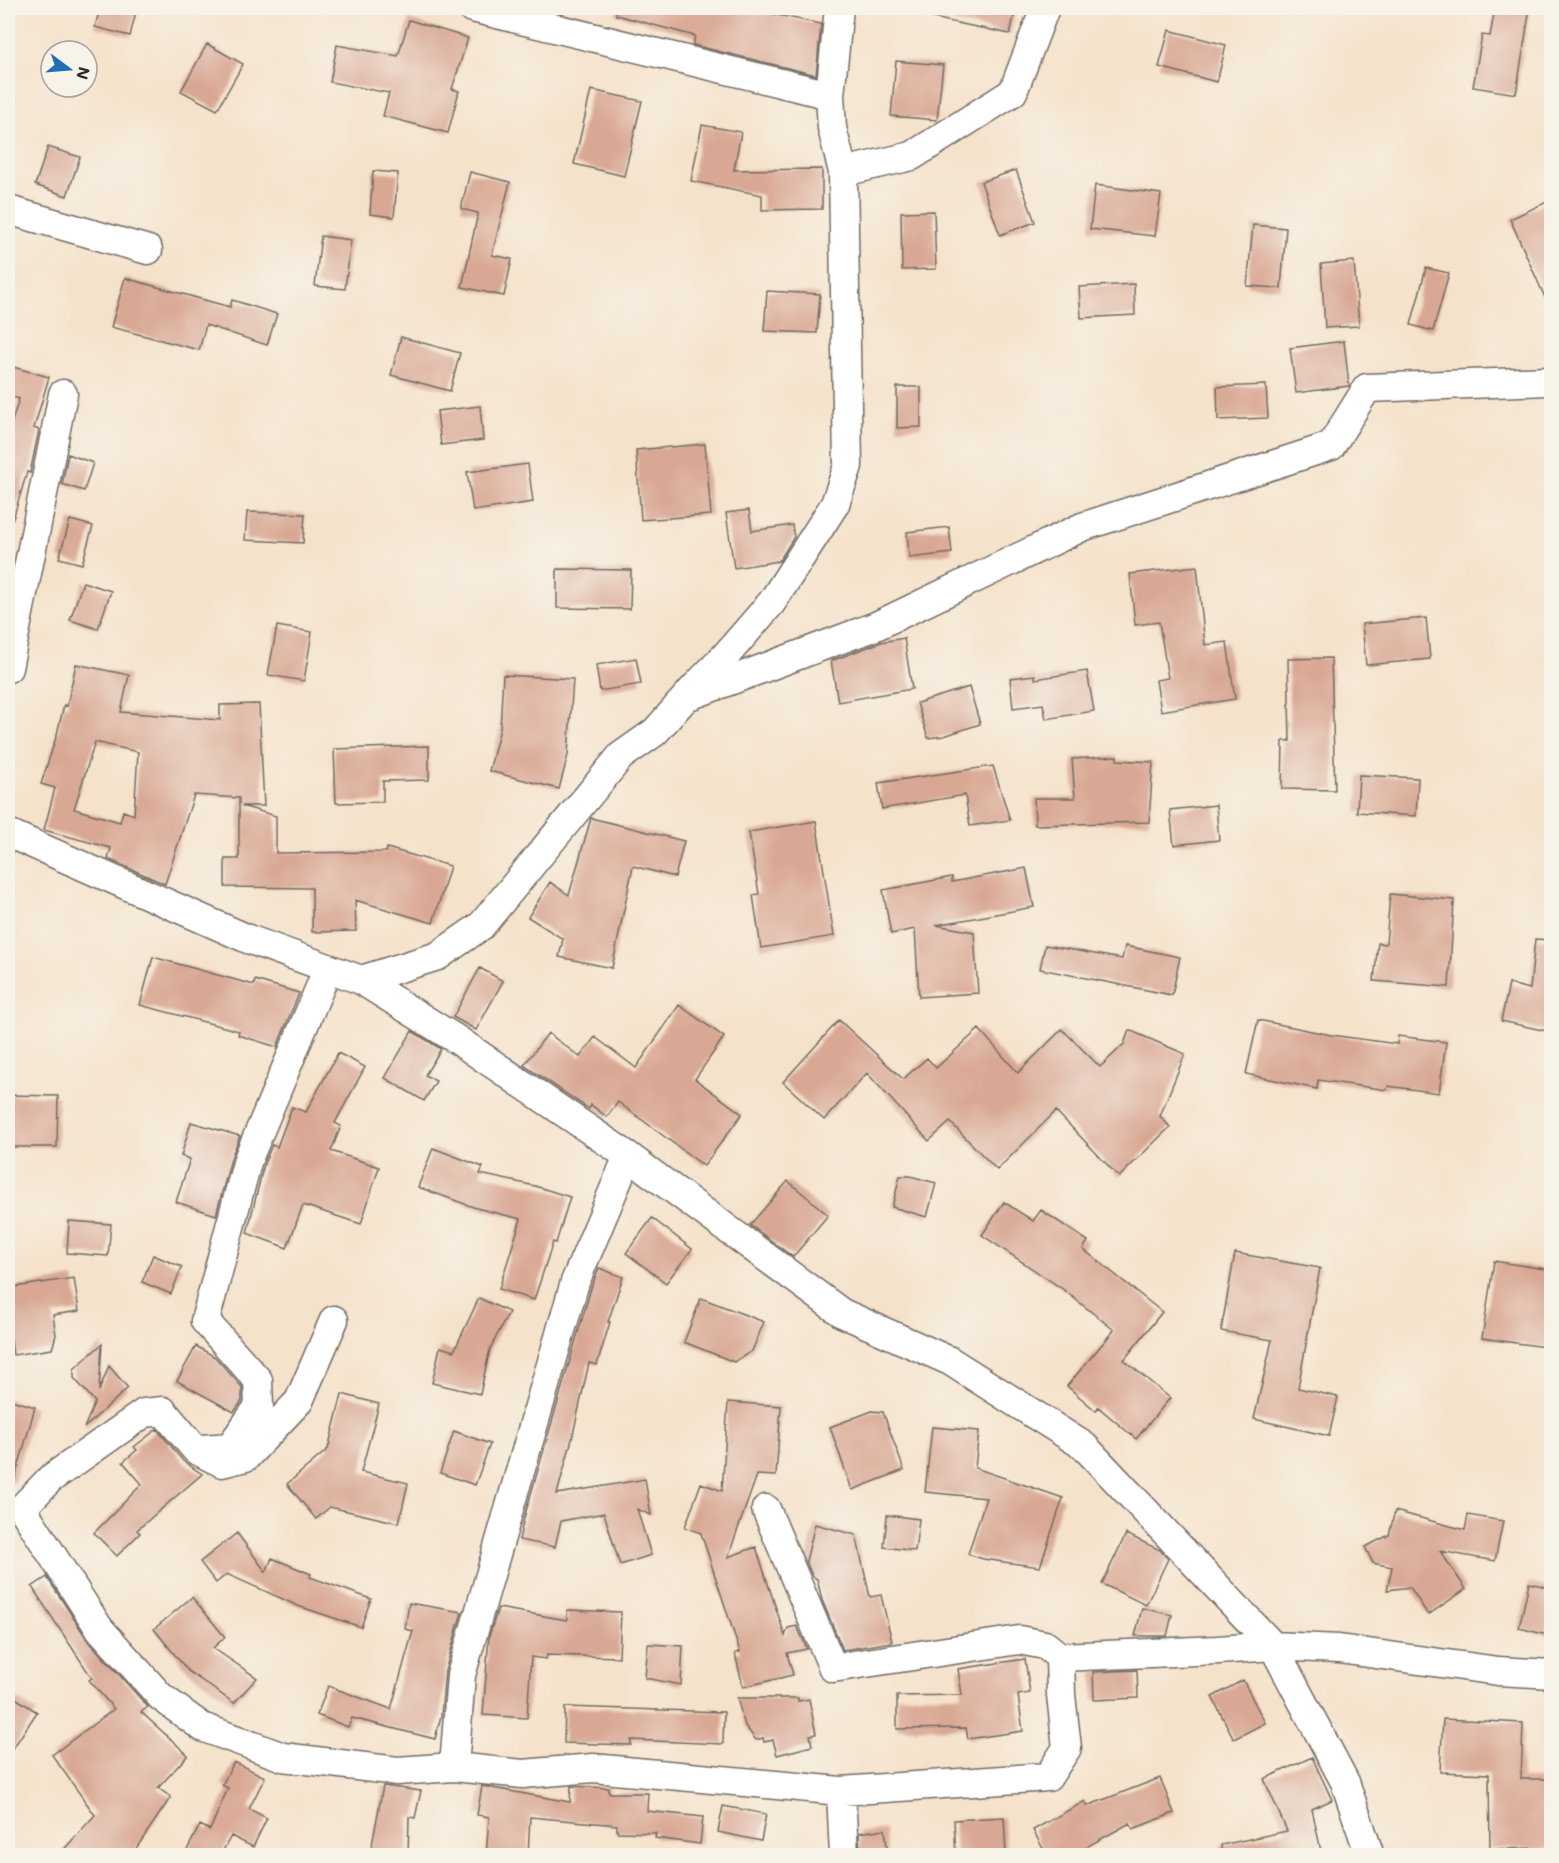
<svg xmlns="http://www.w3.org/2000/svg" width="1559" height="1863" viewBox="0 0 1559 1863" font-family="Mali,sans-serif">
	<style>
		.building { fill: #d9a894; fill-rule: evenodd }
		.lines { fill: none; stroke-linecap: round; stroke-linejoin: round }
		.street-casing { stroke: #726b63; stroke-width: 31 }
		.street { stroke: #fff; stroke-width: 28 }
	</style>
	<rect width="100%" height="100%" fill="#f7f3e8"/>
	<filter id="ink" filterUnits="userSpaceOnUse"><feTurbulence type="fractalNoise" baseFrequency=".0167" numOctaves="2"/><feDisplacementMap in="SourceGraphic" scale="12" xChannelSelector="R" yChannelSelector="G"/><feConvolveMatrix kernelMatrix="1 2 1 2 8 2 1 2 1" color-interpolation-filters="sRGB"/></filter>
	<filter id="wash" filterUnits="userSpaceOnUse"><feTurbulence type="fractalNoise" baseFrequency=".008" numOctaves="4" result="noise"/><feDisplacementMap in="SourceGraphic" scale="24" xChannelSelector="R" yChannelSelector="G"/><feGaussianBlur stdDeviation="1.35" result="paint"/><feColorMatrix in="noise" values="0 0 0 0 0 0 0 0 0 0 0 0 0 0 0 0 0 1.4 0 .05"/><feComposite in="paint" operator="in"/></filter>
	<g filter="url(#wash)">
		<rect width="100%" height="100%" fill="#f5e2cb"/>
		<g id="blocks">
			<path class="building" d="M100,8H137L130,36L95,27Z
				M617,8H758V11L821,24L816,75L693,45L695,36L616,15Z
				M935,8H1016L1010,34L933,18Z
				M1495,8H1530L1516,94L1473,87L1482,35L1490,36Z
				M409,20L468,38L452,89L459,91L448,133L383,116L389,93L330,82L337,45L398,56Z
				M1169,30L1226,45L1217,82L1159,67Z
				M207,44L243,64L217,110L181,91Z
				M896,61L943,65L937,120L891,116Z
				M591,90L642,101L624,176L574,164Z
				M702,125L741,132L734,170L822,169V209L762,210V195L691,181Z
				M48,147L80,157L67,196L35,185Z
				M1016,170L1035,222L1000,235L981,182Z
				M373,171L398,173L394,217L370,214Z
				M470,172L510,182L492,255L512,259L504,296L462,287L478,213L461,209Z
				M1095,185L1161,194L1155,236L1090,229Z
				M1551,200V311L1510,219Z
				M934,211L936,269L902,270L901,212Z
				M1253,225L1286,228L1281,288L1247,286Z
				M321,236L351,240L345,289L315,286Z
				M1354,261L1359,326L1325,328L1321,264Z
				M1426,268L1449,273L1433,331L1411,325Z
				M125,278L230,307L232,300L277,314L267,345L206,325L199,350L111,327Z
				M1134,284L1135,315L1081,318L1079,287Z
				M767,291L820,294L817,333L764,331Z
				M401,337L460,353L450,391L391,375Z
				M1344,341L1349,386L1296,393L1290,348Z
				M13,367L49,377L34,428L39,430L30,473L27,472L13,519L8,518V434L19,399L8,395V387Z
				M1266,385L1268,418L1218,420L1217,387Z
				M897,387H921V427L897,428Z
				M480,406L483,440L441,445L437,411Z
				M705,444L711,515L641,520L636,450Z
				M68,454L93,463L84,491L62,484Z
				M528,464L533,502L473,511L467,472Z
				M749,510L752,531L792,525L794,537L779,561L734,568L726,513Z
				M247,512L305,514L303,543L245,540Z
				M70,520L93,526L82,564L59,558Z
				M949,527L952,553L909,558L907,532Z
				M1197,566L1205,645L1227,642L1235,699L1161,711L1156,680L1168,678L1159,622L1135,625L1130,574Z
				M557,569L631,570L630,609L557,608Z
				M83,582L111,591L98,629L70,620Z
				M1426,618L1430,659L1366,665L1362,624Z
				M277,626L312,632L304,681L268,675Z
				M904,638L912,689L838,702L831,661L881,642Z
				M636,658L641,684L600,691L596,665Z
				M1331,658L1335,790L1282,789L1283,741H1290L1288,659Z
				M76,664L129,675L121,712L220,720V705L259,704L264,806H242L276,816V853L386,852L387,848L450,866L433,923L355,900L356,931L312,932V888L225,887V859H239V798L194,795L165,884L108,859L111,848L44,830L55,788L41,784L57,734L64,705L67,706ZM95,742L138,752L134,815L123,811L120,822L74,809Z
				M1087,671L1094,711L1046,719L1043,704L1013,708L1010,678L1035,675V679Z
				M503,675L573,679L568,755L559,789L489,771L500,729Z
				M969,687L980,724L944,736L928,738L917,703Z
				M429,746V780L383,781V802L336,803L334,749Z
				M1117,756V760L1153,762L1149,822L1035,825L1034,798H1075L1072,759Z
				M993,766L1010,820L970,826L965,795L882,809L878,783Z
				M1359,775L1418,778L1416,816L1357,812Z
				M1216,805L1219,840L1174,845L1170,810Z
				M591,818L684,841L675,877L633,866L612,968L559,957L563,939L528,917L550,882L569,895Z
				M816,821L834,936L761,948L753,895L759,894L749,832Z
				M1026,868L1034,907L936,925L974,932L978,993L919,997L915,929L891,934L883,890L952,877V882Z
				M1390,894L1454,900L1449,987L1374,981L1378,943L1386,944Z
				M1535,939L1551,940V1032L1501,1021L1509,984L1530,989Z
				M1045,945L1122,959L1125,946L1180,957L1172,995L1040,969Z
				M153,957L254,985L255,980L299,993L277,1047L238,1035L239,1031L140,1005Z
				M480,968L503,981L476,1030L453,1017Z
				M679,1005L724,1037L695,1079L742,1114L704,1166L618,1102L607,1117L591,1105L589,1109L524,1065L548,1033L580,1057L595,1037L636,1068Z
				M839,1020L903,1079L927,1058L936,1068L979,1029L1018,1073L1062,1029L1100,1067L1124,1044L1129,1030L1185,1054L1160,1116L1170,1127L1119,1177L1056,1111L997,1170L950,1122L929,1141L867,1073L824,1120L783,1082Z
				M1258,1020L1331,1035L1397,1044L1398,1036L1446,1042L1439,1093L1388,1086L1387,1090L1318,1080L1317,1089L1246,1074Z
				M412,1031L441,1049L425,1075L436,1081L424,1101L385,1078Z
				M338,1053L365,1067L335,1123L341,1126L331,1151L379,1167L361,1224L303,1205L287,1248L247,1233L264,1164L272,1145L277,1147L292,1107L306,1112Z
				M8,1095L58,1096L57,1147H8Z
				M191,1122L240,1136L232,1155L216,1215L176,1202L190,1159L181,1156Z
				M433,1148L483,1167L480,1174L535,1186L570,1197L556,1243L553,1242L534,1300L499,1289L521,1219L476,1208L418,1187Z
				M900,1176H910L936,1183L927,1217L892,1207Z
				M788,1181L828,1215L793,1257L750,1225Z
				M1004,1202L1033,1221L1041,1210L1088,1241L1083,1249L1162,1312L1124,1360L1170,1398L1136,1439L1098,1407L1096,1411L1067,1386L1114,1330L1064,1290L982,1235Z
				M652,1218L692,1249L666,1283L626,1253Z
				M69,1221L111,1224L108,1256L67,1253Z
				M1235,1253L1320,1268L1298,1388L1338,1397L1329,1436L1254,1419L1272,1340L1221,1331Z
				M153,1255L182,1267L171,1294L142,1282Z
				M1494,1261L1551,1270V1348L1482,1338Z
				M599,1268L623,1277L608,1322H610L597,1365L589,1363L572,1439L557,1494L645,1479L651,1515L637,1509L651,1555L620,1565L604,1513L561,1521L555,1547L519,1540L524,1518L591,1288Z
				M74,1278L79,1311L53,1315L56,1335L52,1349L13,1355L8,1319V1288Z
				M479,1298L509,1312L490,1349L480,1394L432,1383L440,1347L454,1351Z
				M701,1298L764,1322L752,1351L734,1362L684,1342Z
				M102,1344L99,1391L109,1366L128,1388L84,1428L95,1402L74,1378V1369Z
				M196,1346L215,1357L242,1387V1401L234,1412L177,1381Z
				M342,1394L379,1404L361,1472L408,1483L399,1523L330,1507L316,1519L287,1484L328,1449Z
				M8,1399L35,1407L14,1482L8,1481Z
				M728,1402L781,1406L776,1476L757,1475L728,1557L756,1547L785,1636L788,1628L797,1626L807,1649L787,1653L793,1675L743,1687L735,1653L740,1652L701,1533L685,1527L701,1483L722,1491Z
				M872,1411L883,1412L904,1470L852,1490L830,1427Z
				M932,1427L979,1431L975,1468L1063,1498L1040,1567L983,1559L968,1554L986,1498L925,1492Z
				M157,1429L183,1461L202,1474L137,1530L140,1533L117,1556L94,1533L142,1484L123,1462L137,1450L134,1447Z
				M454,1431L490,1444L475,1485L440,1473Z
				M1395,1511L1465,1530L1468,1515L1503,1521L1495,1561L1440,1551L1466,1589L1428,1615L1410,1587L1387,1590L1392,1567L1373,1563L1365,1547L1389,1535Z
				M887,1515L919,1519L915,1551L884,1547Z
				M815,1524L856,1535L870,1597L881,1595L892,1642L843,1650L822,1600L817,1579L812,1576L806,1561Z
				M237,1533L266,1572L272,1558L311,1574L310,1577L371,1599L361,1627L298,1606L227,1574L216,1583L200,1562Z
				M1126,1534L1160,1550L1168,1559L1146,1605L1102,1584Z
				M47,1577L87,1639L148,1707L141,1712L188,1755L158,1788L171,1797L131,1856H58L95,1815L52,1755L114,1709L89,1680L92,1678L32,1587Z
				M1529,1583L1551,1588V1636L1519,1628Z
				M192,1597L225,1637L213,1648L257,1678L234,1703L188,1671L154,1629Z
				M409,1603L462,1612L445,1671L441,1716L435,1739L352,1718L348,1727L317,1715L328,1686L391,1709L413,1631L405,1629Z
				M498,1608L567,1620V1610L621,1612L619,1657L547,1655L546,1659L531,1657L527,1718L483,1715L489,1636Z
				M1142,1608L1172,1615L1167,1636H1135Z
				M648,1644L683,1646L681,1685L645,1678Z
				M1025,1659L1030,1693L1018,1695L1023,1731L968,1739L966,1728L897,1729V1696L962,1695L958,1669Z
				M1137,1670L1138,1698L1094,1700L1093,1672Z
				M1243,1680L1265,1723L1234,1739L1212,1697Z
				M8,1693L37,1712L8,1756Z
				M737,1698H798V1701L809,1699L816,1734L810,1735L812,1746L777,1755L773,1740L764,1742L763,1738L756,1740L745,1726Z
				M565,1707L724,1712L723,1744L631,1740V1745L564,1743Z
				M1443,1719L1523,1723L1521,1779H1550L1551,1848L1490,1849L1489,1774L1440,1772Z
				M1312,1757L1332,1800L1312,1809L1322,1856H1222L1221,1845L1287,1831L1264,1779Z
				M234,1762L265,1777L249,1809L267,1818L253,1847L231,1836L220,1856H184L200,1825L210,1830L228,1788L222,1785Z
				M1160,1778L1174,1813L1133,1829L1130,1823L1070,1856H1047L1033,1830L1085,1801L1087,1806Z
				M383,1786L421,1791L415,1818L409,1817L408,1856H370Z
				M482,1786L570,1802L571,1786L609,1788V1793H648L647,1811L703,1817L700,1844L655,1838L656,1833L617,1832V1825L530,1817L528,1856H486L489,1817L477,1815Z
				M723,1806L766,1814L761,1841L718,1832Z
				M1004,1817L1006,1856H956L954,1820Z
				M885,1829L888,1856H860L859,1833Z"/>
		</g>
	</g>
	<g filter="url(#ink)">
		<use href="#blocks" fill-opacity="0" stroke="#726b63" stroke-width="1.5"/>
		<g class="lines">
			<g class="street-casing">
				<path id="street" d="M472,8L830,95
					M839,8L830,95L832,128L843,172L912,156L1013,92L1045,8
					M8,210L148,250
					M8,668L63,394
					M692,695L876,626L1082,527L1331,446L1367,388L1548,381L1552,379
					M8,833L248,939L361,980L459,1041L628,1156L842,1313L950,1361L1084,1446L1273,1646L1345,1782L1370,1856
					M361,980L438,956L481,926L621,756L655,732L694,688L727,654L772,602L835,504L848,466L843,172
					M334,1320L299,1401L246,1457L222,1463L196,1450L163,1411L144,1413L50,1479L22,1508L99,1628L161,1697L202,1727L283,1757L397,1771L454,1767L523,1774L593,1768L841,1791L1048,1777L1067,1748L1061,1695L1060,1657
					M201,1449L230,1447L259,1406L258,1380L205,1321L248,1159L328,968
					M766,1509L833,1668L1019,1640L1045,1645L1060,1657L1218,1650L1273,1646L1339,1649L1498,1671L1552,1674
					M454,1767L461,1675L575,1282L628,1156
					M841,1791L844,1856"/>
			</g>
			<use href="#street" class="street"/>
		</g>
	</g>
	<rect width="1559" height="1863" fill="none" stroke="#f7f3e8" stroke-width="30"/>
	<g transform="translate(69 69) rotate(106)"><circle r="28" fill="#f7f3e8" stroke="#a5a39c" stroke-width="1.5"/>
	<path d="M0-4.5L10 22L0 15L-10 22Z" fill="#1f6fb2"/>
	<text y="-9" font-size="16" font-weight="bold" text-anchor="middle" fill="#2b2b2b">N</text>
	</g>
</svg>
